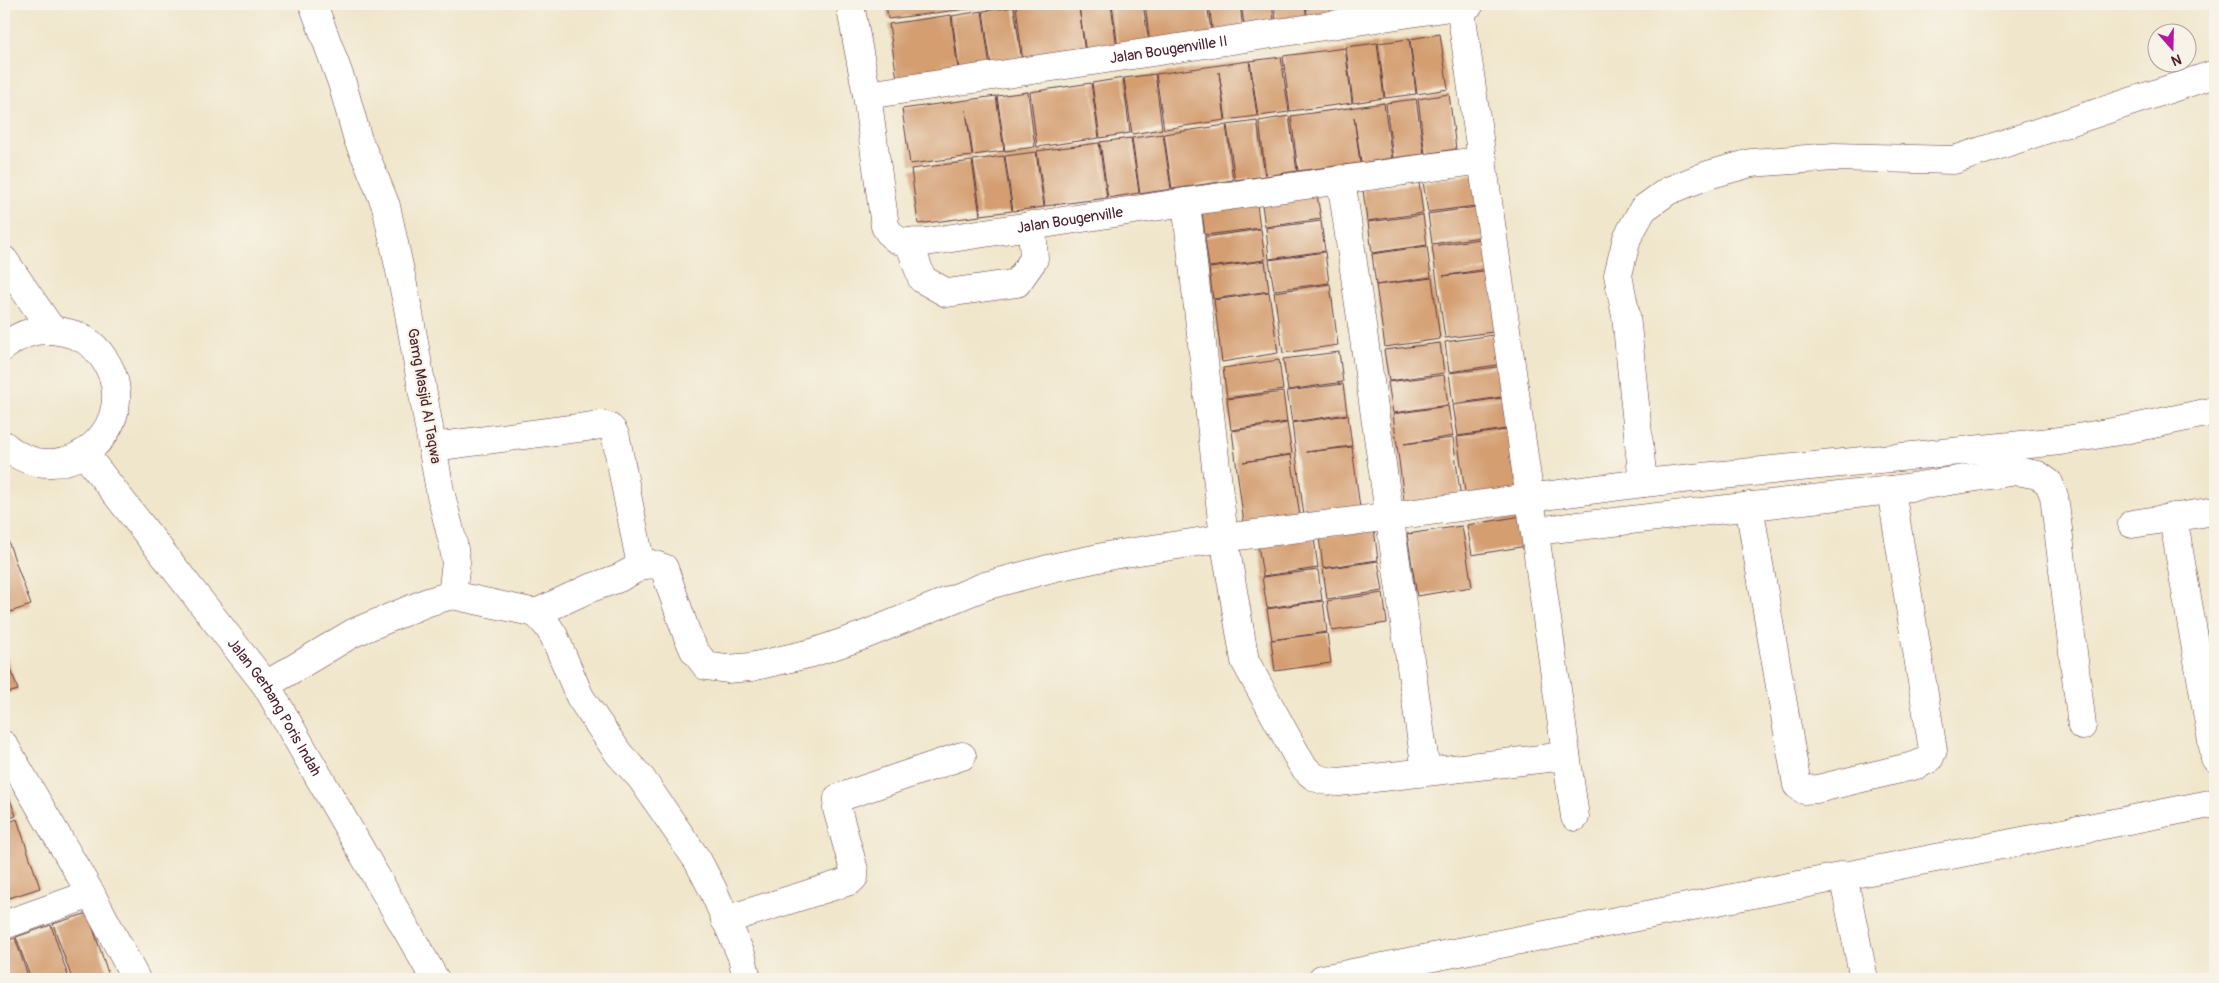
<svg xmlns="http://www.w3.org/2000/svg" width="2219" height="983" viewBox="0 0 2219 983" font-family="Pangolin,sans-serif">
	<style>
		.building { fill: #d49e71 }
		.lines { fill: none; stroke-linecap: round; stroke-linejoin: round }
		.minor-casing { stroke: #633d43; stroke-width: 29 }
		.minor { stroke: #fff; stroke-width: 28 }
		.labels { text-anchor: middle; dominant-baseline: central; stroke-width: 4.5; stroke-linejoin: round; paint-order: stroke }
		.street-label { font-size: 15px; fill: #4a1f2b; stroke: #f7f3e8 }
	</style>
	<rect width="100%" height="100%" fill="#f7f3e8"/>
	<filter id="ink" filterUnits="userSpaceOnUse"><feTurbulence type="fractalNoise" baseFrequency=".02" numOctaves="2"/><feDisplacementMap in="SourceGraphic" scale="10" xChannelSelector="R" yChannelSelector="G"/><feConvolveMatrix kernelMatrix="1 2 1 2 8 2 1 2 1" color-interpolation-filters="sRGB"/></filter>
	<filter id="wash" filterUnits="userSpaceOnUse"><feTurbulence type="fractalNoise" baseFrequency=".0096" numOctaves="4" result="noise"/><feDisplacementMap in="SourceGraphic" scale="20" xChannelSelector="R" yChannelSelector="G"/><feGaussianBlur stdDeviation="1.12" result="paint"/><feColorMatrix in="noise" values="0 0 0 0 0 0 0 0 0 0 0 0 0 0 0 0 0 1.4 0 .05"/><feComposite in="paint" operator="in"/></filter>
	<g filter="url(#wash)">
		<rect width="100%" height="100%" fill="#f0e6cb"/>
		<g id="blocks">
			<path class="building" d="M886,4H949L950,11L888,19Z
				M950,4H981L982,7L951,11Z
				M1035,4H1111L1117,49L1086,53L1079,7L1085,53L1023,62L1016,6Z
				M1112,4H1143L1149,44L1118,48Z
				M1145,4H1207L1212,36L1150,44Z
				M1209,4H1240L1243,31L1213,35Z
				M1241,4H1272L1275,27L1245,31Z
				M1274,4H1305L1307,22L1277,27Z
				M1306,4H1337L1339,18L1308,22Z
				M1338,4H1369L1370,13L1340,18Z
				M1014,7L1022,62L991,66L983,11Z
				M982,11L990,67L959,71L952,16Z
				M951,15L958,71L897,79L889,24Z
				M1440,34L1448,89L1417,94L1410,39Z
				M1409,39L1416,94L1385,98L1378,43Z
				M1377,43L1384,98L1353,103L1346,47Z
				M1345,48L1352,103L1290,111L1283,56Z
				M1281,57L1289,112L1258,116L1250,61Z
				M1249,61L1257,116L1226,120L1219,72L1225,120L1164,129L1156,74Z
				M1155,74L1162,129L1132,134L1124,78Z
				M1123,78L1130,133L1100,138L1092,83Z
				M1091,83L1099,138L1037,147L1030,92Z
				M1028,92L1035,147L1005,151L997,96Z
				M1449,94L1456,149L1425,154L1418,99Z
				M996,96L1004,151L973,155L966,110L972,156L910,164L902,109Z
				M1416,99L1424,154L1393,158L1386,103Z
				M1384,103L1392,158L1361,163L1354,117L1360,163L1298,171L1291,116Z
				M1289,116L1297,171L1266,176L1259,121Z
				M1257,121L1265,176L1235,180L1227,125Z
				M1226,125L1233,180L1172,189L1164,134Z
				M1163,134L1171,189L1140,194L1132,138Z
				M1131,138L1139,193L1108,198L1100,142Z
				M1099,143L1107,198L1045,206L1037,151Z
				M1036,152L1044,207L1013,211L1005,156Z
				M1004,156L1012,211L981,215L973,160Z
				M972,161L980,216L918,224L911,169Z
				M1479,174L1483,205L1428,212L1423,182Z
				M1419,183L1423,213L1367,221L1363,190Z
				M1316,189L1321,219L1265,227L1261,197Z
				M1256,197L1260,228L1205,235L1201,205Z
				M1484,206L1488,236L1432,244L1428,214Z
				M1423,215L1427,245L1372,253L1368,222Z
				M1321,221L1325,251L1269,259L1266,228Z
				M1261,229L1265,260L1209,267L1205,237Z
				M1487,238L1492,268L1443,276L1492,270L1501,331L1445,338L1432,246Z
				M1427,246L1431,277L1376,285L1372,254Z
				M1325,252L1329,283L1274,290L1269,260Z
				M1265,261L1269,291L1213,299L1209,268Z
				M1432,278L1440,339L1385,347L1376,285Z
				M1330,284L1338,345L1283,353L1274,292Z
				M1269,292L1278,353L1222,362L1214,300Z
				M1500,334L1504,364L1449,372L1445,342Z
				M1440,343L1444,373L1389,381L1384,350Z
				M1339,352L1343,382L1288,390L1283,359Z
				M1279,360L1283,390L1227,398L1223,368Z
				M1505,366L1508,396L1453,404L1449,373Z
				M1444,375L1448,405L1393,413L1388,382Z
				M1343,384L1347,414L1292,422L1287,391Z
				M1283,392L1287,422L1231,430L1227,399Z
				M1509,397L1513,428L1458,436L1453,405Z
				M1448,406L1453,436L1404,444L1453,438L1461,499L1405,507L1393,414Z
				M1348,415L1352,446L1306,452L1352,447L1360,508L1304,516L1292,423Z
				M1287,423L1292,454L1243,462L1291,455L1300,517L1244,524L1232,431Z
				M1513,429L1522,491L1466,498L1457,437Z
				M1522,516L1527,546L1472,555L1467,525Z
				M1462,526L1472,587L1417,596L1407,534Z
				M1374,529L1378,560L1323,568L1319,537Z
				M7,538L31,605L4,614V539Z
				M1314,538L1318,568L1263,576L1258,545Z
				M1378,561L1383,591L1327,599L1323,569Z
				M1318,570L1322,600L1267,608L1262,577Z
				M1383,593L1387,623L1332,631L1327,601Z
				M1323,601L1327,632L1272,640L1267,609Z
				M1327,633L1331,663L1275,671L1271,640Z
				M4,649L18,690L4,694Z
				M4,782L16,816L4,820Z
				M17,819L40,888L6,899L4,894V824Z
				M88,913L110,979H72L53,924Z
				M51,925L69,979H31L16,937Z
				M15,938L29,979H4V942Z"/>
		</g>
	</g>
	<g filter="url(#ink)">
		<use href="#blocks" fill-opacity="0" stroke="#633d43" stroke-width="1"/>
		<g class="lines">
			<g class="minor-casing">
				<g id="minor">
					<path id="s1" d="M850,4L867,95L885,226C896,246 905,242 926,242L1186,202L1483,160"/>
					<path d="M1460,4L1575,817"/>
					<path id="s2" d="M867,95L1470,4"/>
					<path d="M1341,179L1426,771"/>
					<path d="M1186,202L1224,538L1245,661L1301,763C1312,779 1321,781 1339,782L1566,756"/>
					<path d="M909,242L922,279L947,293L1017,283L1034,259L1032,225"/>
					<path d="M4,260L52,330"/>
					<path d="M4,347C21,332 42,327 64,332C79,335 93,343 102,356C150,421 65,499 4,445"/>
					<path d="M433,447L601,425C610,426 613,429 616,438L641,566"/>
					<path id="s3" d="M84,453L266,685L435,979"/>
					<path d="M1643,483L1626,316L1618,275L1627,238L1643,209L1668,191L1708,175L1751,163L1834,157L1954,160L2215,74"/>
					<path d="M1749,506L1797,785L1804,790L1817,789L1917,765L1929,759L1933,750L1891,490"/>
					<path d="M2173,517L2215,758"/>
					<path d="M2132,524L2215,511"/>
					<path d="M1535,531L1891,490L2017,471L2038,475L2049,483L2054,496L2082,726"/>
					<path d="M452,595L536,613L588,589L619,578L641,566L652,564L664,568L686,632L694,650L706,666L727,669L751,667L812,653L862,636L985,586L1056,567L1113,555L1224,538L1643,483L2060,441L2124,430L2215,411"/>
					<path d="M536,613L547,625L554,636L580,697L619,754L641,778L698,861L713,890L742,957L747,979"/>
					<path d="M266,685L353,633L428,602L452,595L456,562L453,543L440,491L408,308L386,206L369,164L358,140L342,83L313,4"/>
					<path d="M4,745L91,894L136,979"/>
					<path d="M1843,875L1864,979"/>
					<path d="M725,920L850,881L854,877V870L837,809L838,798L962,756"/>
					<path d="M4,925L91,894"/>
					<path d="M1322,979L2215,803"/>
				</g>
			</g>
			<use href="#minor" class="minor"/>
		</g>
	</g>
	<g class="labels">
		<g class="street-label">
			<text stroke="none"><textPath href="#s2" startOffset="305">Jalan Bougenville II</textPath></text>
			<text stroke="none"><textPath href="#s1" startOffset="418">Jalan Bougenville</textPath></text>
			<text transform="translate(424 396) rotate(80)">Gamg Masjid Al Taqwa</text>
			<text stroke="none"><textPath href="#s3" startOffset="318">Jalan Gerbang Poris Indah</textPath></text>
		</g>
	</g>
	<rect width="2219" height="983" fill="none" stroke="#f7f3e8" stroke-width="20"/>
	<g transform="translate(2172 48) rotate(160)"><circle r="24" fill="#f7f3e8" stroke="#b29e9c"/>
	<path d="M0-4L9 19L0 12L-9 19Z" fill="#b5179e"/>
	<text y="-8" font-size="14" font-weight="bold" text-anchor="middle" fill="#4a1f2b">N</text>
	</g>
</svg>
